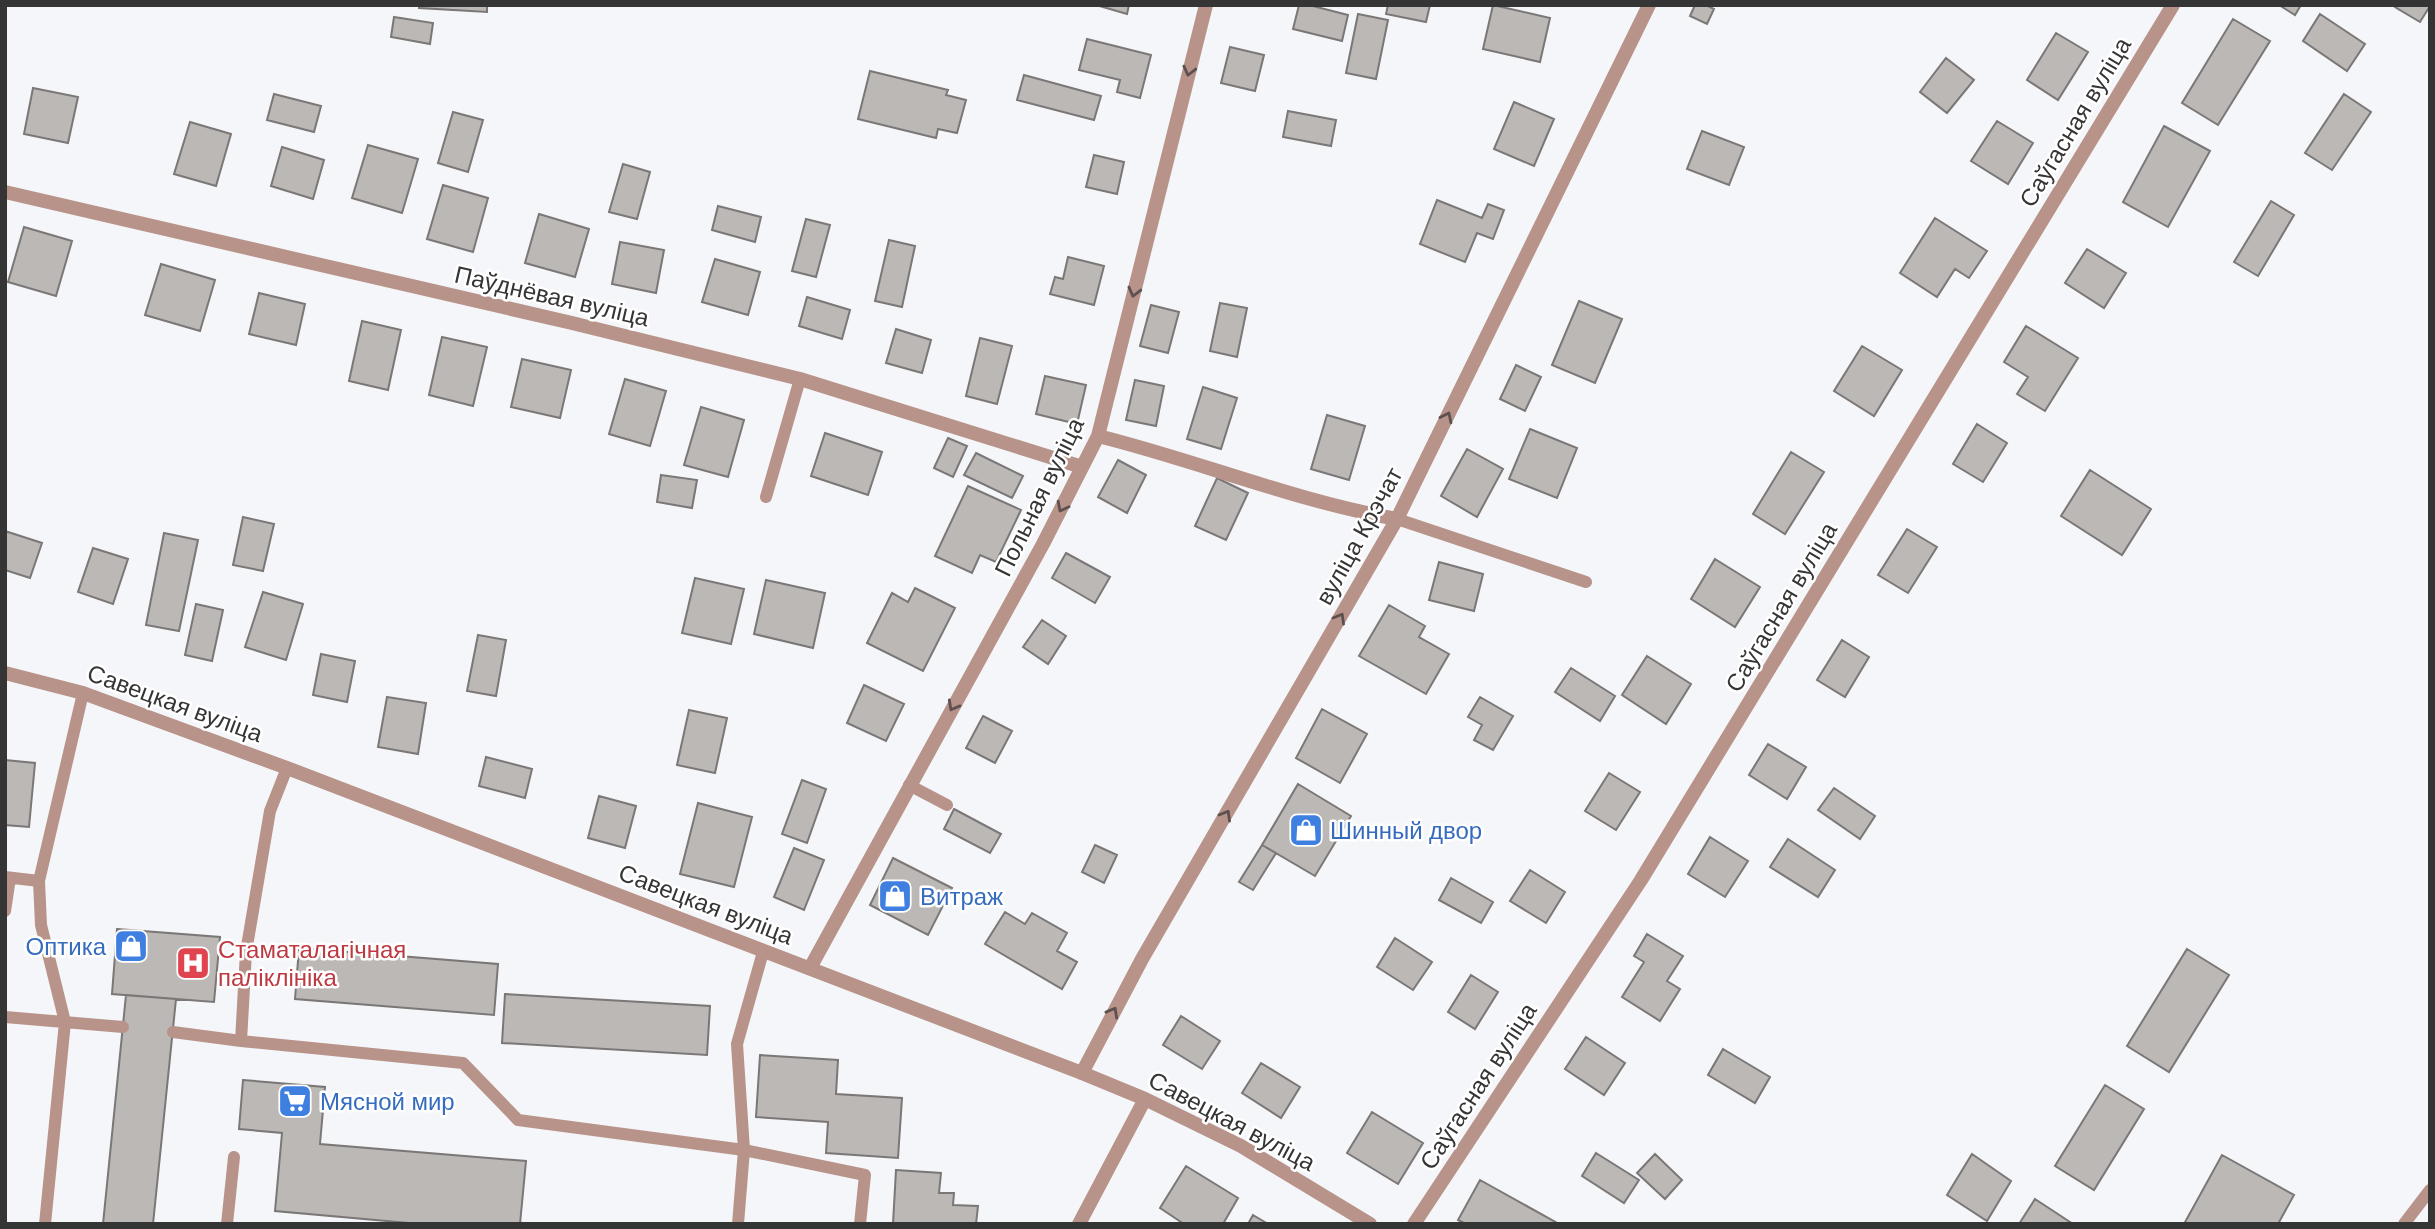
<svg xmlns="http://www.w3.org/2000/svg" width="2435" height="1229" viewBox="0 0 2435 1229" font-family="'DM Sans',sans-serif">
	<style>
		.building { fill: #bbb8b6; stroke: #7a7776; stroke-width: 2 }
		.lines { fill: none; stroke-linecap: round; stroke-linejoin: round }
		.service { stroke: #b89389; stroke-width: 12 }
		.minor { stroke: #b89389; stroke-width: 14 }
		.tertiary { stroke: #b89389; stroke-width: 14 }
		.oneway { stroke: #5c514f }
		.labels { text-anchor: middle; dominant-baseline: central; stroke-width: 5; stroke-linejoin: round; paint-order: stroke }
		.street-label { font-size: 24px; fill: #353536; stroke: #fff }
		.shop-label { font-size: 24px; fill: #366cbe; stroke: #fff; text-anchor: start }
		.health-label { font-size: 24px; fill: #be3a42; stroke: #fff; text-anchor: start }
	</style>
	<rect width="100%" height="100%" fill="#f5f6f9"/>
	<path class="building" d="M419,5H487V12L419,8Z
		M1096,5H1129L1127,14Z
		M1299,5H1309L1348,15L1342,41L1293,29Z
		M1388,5H1430L1426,22L1386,14Z
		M1493,5L1550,18L1540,62L1483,49Z
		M1695,5H1706L1714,9L1707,24L1690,16Z
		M2279,5H2301L2295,15Z
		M2396,5H2430V6L2420,22L2395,7Z
		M1358,14L1388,20L1376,79L1346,73Z
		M2320,14L2365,44L2347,71L2303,41Z
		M394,17L433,23L430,44L391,37Z
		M2233,19L2270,41L2218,125L2182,103Z
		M2056,33L2088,52L2058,100L2027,80Z
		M1087,39L1151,55L1140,98L1117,92L1120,80L1079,70Z
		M1230,47L1264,55L1255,91L1221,83Z
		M1946,58L1974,80L1947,113L1920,92Z
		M870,71L948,90L946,95L966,100L957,133L938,129L936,138L858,119Z
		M1024,75L1101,96L1094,120L1017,100Z
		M33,88L78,97L68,143L24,134Z
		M274,94L321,106L314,132L267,120Z
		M2344,94L2371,112L2332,170L2305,153Z
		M1514,102L1554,119L1534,166L1494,149Z
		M1288,111L1336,120L1331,146L1283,137Z
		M453,112L483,120L468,172L438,163Z
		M1997,121L2033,143L2008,184L1971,161Z
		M190,122L231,134L216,186L174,174Z
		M2164,126L2210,151L2168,227L2123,202Z
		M1702,131L1744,147L1729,185L1687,169Z
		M368,145L418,159L402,213L352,198Z
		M282,147L324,160L313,199L271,186Z
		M1094,155L1124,162L1117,194L1086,187Z
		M623,164L650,172L637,219L609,212Z
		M443,185L488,198L473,252L427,239Z
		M1437,200L1482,218L1488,204L1504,210L1493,239L1477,233L1465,262L1420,244Z
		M2271,201L2294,215L2258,276L2234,262Z
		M718,206L761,217L755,242L712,230Z
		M539,214L589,229L575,277L525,263Z
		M1935,218L1987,251L1969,278L1955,269L1937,297L1900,273Z
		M806,219L830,225L816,277L792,271Z
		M24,227L72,241L56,296L8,282Z
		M889,240L915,246L902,307L875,301Z
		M620,242L664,250L656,293L612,284Z
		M2087,249L2126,273L2104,308L2065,283Z
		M1068,257L1104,266L1094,305L1050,294L1055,277L1063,279Z
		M715,259L760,272L748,315L702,302Z
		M161,264L215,280L200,331L145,315Z
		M259,293L305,304L296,345L249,334Z
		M807,297L850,310L842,339L799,326Z
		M1579,301L1622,319L1595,383L1552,365Z
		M1220,303L1247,308L1237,357L1210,351Z
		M1151,305L1179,312L1168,353L1140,346Z
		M362,321L401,330L388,390L349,381Z
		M2026,326L2078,358L2045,411L2017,394L2028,377L2004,362Z
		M896,329L931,340L922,373L886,363Z
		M442,337L487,347L473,406L429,395Z
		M980,338L1012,346L997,404L966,396Z
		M1862,346L1902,370L1874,416L1834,391Z
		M522,359L571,370L560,418L511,407Z
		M1516,365L1541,377L1525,411L1500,399Z
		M1045,376L1086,385L1077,424L1036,414Z
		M625,379L666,391L650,446L609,434Z
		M1135,380L1164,386L1156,426L1126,420Z
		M1203,387L1237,398L1221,449L1187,439Z
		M701,407L744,420L728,477L684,465Z
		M1327,415L1365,426L1349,480L1311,469Z
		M1977,424L2007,443L1983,482L1953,464Z
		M1530,429L1577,448L1557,498L1509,479Z
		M825,433L882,452L868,495L811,476Z
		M948,438L967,446L953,477L934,468Z
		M1467,449L1503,469L1477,517L1441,496Z
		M1791,452L1824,472L1785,534L1753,514Z
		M976,453L1023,476L1012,498L964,475Z
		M1118,460L1146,475L1127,513L1098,497Z
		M2090,470L2151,509L2122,555L2061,516Z
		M661,475L697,480L692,508L657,502Z
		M1217,478L1248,493L1226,540L1195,526Z
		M968,486L1021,510L996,562L980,555L972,573L935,556Z
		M243,517L274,524L263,571L233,565Z
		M1907,529L1937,547L1908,593L1878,575Z
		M5,531L42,543L30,578L5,570Z
		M164,533L198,540L179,631L146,625Z
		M93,548L128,559L113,604L78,592Z
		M1066,553L1110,577L1095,603L1052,578Z
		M1715,559L1760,587L1735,627L1691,599Z
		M1439,562L1483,574L1474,611L1429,600Z
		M695,578L744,589L731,644L682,633Z
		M766,580L825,593L813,648L754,634Z
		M915,588L955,608L923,671L867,643L892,593L908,602Z
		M263,592L303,604L286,660L245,647Z
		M196,604L223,610L212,661L185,655Z
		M1389,605L1425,626L1419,637L1449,654L1426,694L1359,656Z
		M1042,620L1066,636L1048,664L1023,647Z
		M478,635L506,640L496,696L467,691Z
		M1842,640L1869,657L1845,697L1817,680Z
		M321,654L355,661L347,702L313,695Z
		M1647,656L1691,684L1666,724L1622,695Z
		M1571,668L1615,696L1600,721L1555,692Z
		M864,685L904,704L886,741L847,723Z
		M387,697L426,703L418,754L378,747Z
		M1480,697L1513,716L1493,750L1474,740L1482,725L1468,717Z
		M1322,709L1367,734L1340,783L1296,758Z
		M689,710L727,718L715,773L677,765Z
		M983,716L1012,731L995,763L966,748Z
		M1768,744L1806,767L1787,799L1749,775Z
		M486,757L532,769L525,798L479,786Z
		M5,760L35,763L29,827L5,825Z
		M1609,773L1640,792L1616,830L1585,811Z
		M802,780L826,789L807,843L782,834Z
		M1298,784L1351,816L1315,876L1262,845Z
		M1834,788L1875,816L1860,839L1818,810Z
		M599,796L636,806L625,848L588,838Z
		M698,803L752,817L734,887L680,874Z
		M954,809L1001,834L990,853L944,829Z
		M1710,837L1748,861L1725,897L1688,874Z
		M1788,839L1835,870L1818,897L1770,867Z
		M1095,845L1117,855L1104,883L1082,872Z
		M1262,845L1276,853L1253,890L1239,882Z
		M794,848L824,860L804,910L774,897Z
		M893,858L952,888L928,935L870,905Z
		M1530,870L1565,892L1546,923L1510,901Z
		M1451,878L1493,902L1481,923L1439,900Z
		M1005,912L1025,924L1032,913L1067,933L1057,951L1077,962L1062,989L985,944Z
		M117,929L220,937L214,1002L112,994Z
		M1647,934L1683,956L1667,981L1680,989L1660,1021L1622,997L1644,962L1634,956Z
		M1395,938L1432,962L1413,990L1377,967Z
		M299,948L498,964L494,1015L295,999Z
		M2187,949L2229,975L2169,1072L2127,1046Z
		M1471,975L1498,992L1475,1029L1448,1012Z
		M505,994L710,1006L707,1055L502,1043Z
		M126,995L176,999L153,1224H103Z
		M1181,1016L1220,1041L1202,1069L1163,1045Z
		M1586,1037L1625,1063L1604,1095L1565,1069Z
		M1723,1049L1770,1077L1755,1103L1708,1075Z
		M760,1055L838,1060L836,1094L902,1098L898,1158L826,1153L828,1122L756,1117Z
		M1261,1063L1300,1087L1281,1118L1242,1093Z
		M243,1080L325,1087L320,1144L526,1161L520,1224H420L275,1211L282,1133L239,1129Z
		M2105,1085L2144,1109L2094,1190L2055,1166Z
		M1372,1112L1423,1143L1398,1184L1347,1153Z
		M1596,1153L1639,1180L1624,1203L1582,1176Z
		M1655,1154L1682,1180L1665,1199L1637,1173Z
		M1972,1154L2011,1181L1987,1221L1947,1195Z
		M2222,1155L2294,1195L2278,1224H2184Z
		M1186,1166L1238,1198L1223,1224H1184L1160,1208Z
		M896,1170L941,1173L939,1193H954L953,1205L978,1206L976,1224H893Z
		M1480,1180L1559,1224H1466L1458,1220Z
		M2035,1199L2073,1224H2019Z
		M1253,1215L1268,1224H1248Z"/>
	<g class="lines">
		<path class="service" d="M766,497L800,379
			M1397,519L1586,582
			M909,785L947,805
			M5,877L39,881L83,693
			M39,881L41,925L65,1022L45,1224
			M5,911L10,878
			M5,1017L123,1027
			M173,1032L241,1041L246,952L270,811L287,768
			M241,1041L463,1063L518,1120L744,1150L865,1175L860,1224
			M227,1224L234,1157
			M738,1224L744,1150L737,1044L763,952
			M2404,1224L2430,1190"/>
		<path class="minor" d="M5,192L572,323L800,379L1082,467
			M1098,436C1199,461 1295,501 1397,519
			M810,968L1043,544L1098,436L1206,5
			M1082,1073L1142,959L1397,519L1649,5
			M1414,1224L1641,880L2173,5"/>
		<path class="tertiary" d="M5,673L83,693L287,768L1082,1073L1145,1099L1241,1146L1370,1224
			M1079,1224L1145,1099"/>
	</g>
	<defs><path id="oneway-chevron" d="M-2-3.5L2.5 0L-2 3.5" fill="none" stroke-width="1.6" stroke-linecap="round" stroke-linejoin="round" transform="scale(1.75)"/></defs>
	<g class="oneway">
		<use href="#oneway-chevron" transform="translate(1189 71) rotate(104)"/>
		<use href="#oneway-chevron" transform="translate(1134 292) rotate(104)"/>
		<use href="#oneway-chevron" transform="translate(1447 417) rotate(-64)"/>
		<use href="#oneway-chevron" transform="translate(1062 507) rotate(117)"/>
		<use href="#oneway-chevron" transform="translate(1340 618) rotate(-60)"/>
		<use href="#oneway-chevron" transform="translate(953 706) rotate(119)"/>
		<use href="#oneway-chevron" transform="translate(1226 815) rotate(-60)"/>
		<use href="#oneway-chevron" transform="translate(1113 1012) rotate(-61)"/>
	</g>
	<defs>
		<g id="shop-square" transform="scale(1.75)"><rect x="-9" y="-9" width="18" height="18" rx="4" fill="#3f7fe0" stroke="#fff"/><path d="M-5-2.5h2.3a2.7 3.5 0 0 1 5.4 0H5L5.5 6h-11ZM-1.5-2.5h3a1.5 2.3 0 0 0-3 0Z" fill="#fff"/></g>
		<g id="hospital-square" transform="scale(1.75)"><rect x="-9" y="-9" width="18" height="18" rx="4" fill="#e0444e" stroke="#fff"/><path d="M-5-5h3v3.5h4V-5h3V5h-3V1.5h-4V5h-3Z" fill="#fff"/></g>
		<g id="supermarket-square" transform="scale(1.75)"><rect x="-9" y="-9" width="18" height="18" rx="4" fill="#3f7fe0" stroke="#fff"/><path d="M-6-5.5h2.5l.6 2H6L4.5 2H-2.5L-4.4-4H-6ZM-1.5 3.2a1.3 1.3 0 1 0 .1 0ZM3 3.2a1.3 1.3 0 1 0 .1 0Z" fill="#fff"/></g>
	</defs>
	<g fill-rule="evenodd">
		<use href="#shop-square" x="1306" y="830"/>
		<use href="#shop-square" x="895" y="896"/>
		<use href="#shop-square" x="131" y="946"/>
		<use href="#hospital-square" x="193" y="963"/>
		<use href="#supermarket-square" x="295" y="1101"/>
	</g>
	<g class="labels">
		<g class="street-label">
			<text transform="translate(2075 122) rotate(-59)">Саўгасная вуліца</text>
			<text transform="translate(552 296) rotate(13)">Паўднёвая вуліца</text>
			<text transform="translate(1039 497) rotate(-64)">Польная вуліца</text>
			<text transform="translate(1359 536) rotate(-61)">вуліца Крэчат</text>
			<text transform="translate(1781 607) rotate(-59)">Саўгасная вуліца</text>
			<text transform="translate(175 703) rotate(20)">Савецкая вуліца</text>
			<text transform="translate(706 904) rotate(21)">Савецкая вуліца</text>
			<text transform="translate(1478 1086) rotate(-57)">Саўгасная вуліца</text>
			<text transform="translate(1232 1121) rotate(28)">Савецкая вуліца</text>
		</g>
		<g class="shop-label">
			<text x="1330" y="830">Шинный двор</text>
			<text x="920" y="896">Витраж</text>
			<text x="106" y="946" text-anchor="end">Оптика</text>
			<text x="320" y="1101">Мясной мир</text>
		</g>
		<g class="health-label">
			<text x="218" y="949">Стаматалагічная<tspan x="218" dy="28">паліклініка</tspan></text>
		</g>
	</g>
	<rect width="2435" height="1229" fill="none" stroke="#353536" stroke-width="14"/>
</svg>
